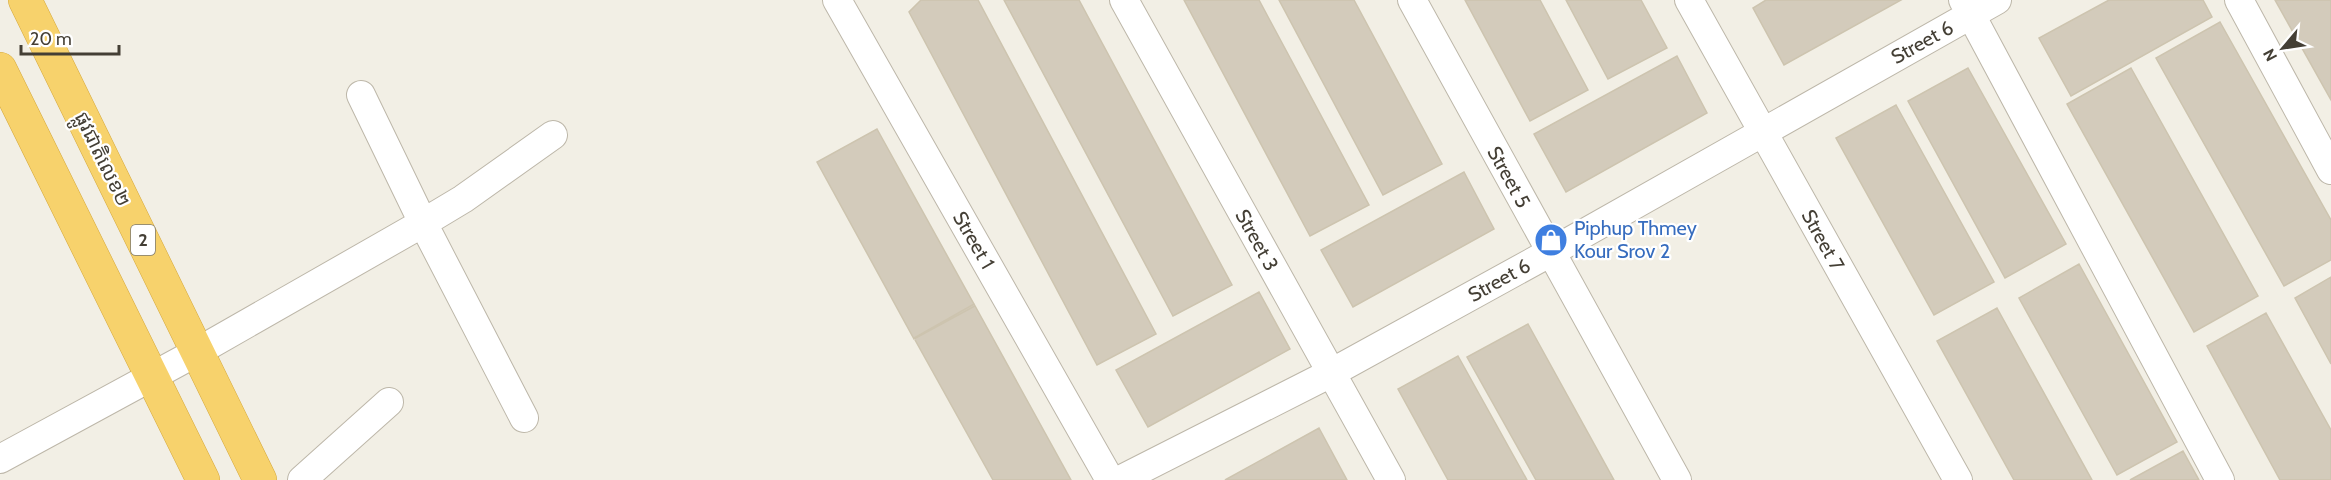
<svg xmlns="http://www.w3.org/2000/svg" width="2331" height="480" viewBox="0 0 2331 480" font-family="Cabin,'Noto Sans Khmer',sans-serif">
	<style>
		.building { fill: #d3cbbb; stroke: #cdc4af; stroke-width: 1.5 }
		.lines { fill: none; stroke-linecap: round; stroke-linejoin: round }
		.street-casing { stroke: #bdb7a9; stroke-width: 30 }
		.highway-casing { stroke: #d5a83c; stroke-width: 34 }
		.street { stroke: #fff; stroke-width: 28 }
		.highway { stroke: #f7d26c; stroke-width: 33 }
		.labels { text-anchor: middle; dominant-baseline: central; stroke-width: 4.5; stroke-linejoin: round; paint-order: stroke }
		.shield { fill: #fff; stroke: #7c7972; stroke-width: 1.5 }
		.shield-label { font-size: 18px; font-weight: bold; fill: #443f35 }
		.street-label { font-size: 20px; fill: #443f35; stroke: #fff }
		.shop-label { font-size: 20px; fill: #366cbe; stroke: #fff; text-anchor: start }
	</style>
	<rect width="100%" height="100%" fill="#f2efe5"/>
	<path class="building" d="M921,0H978L1156,334L1097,365L909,12Z
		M1004,0H1079L1232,285L1173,316Z
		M1184,0H1259L1369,205L1310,236Z
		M1279,0H1354L1442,164L1383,195Z
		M1465,0H1540L1588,90L1530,121Z
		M1566,0H1641L1667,48L1608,79Z
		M1766,0H1901L1784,65L1753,8Z
		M2109,0H2203L2212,17L2071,96L2039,38Z
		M2275,0H2331V100Z
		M2220,22L2331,220V260L2284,286L2156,58Z
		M1677,56L1707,113L1566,192L1534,134Z
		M1968,68L2066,244L2005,278L1908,101Z
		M2131,68L2258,296L2194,332L2067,104Z
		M1896,105L1994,282L1934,315L1836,138Z
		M877,129L975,306L914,339L817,162Z
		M1464,172L1494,229L1353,307L1321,250Z
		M2079,264L2177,442L2117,475L2019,298Z
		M2331,277V364L2295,298Z
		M1259,292L1290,349L1148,427L1116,370Z
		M974,304L1071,480H993L914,338Z
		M1997,308L2092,480H2014L1937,341Z
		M2266,313L2331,430V480H2280L2207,346Z
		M1528,324L1614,480H1536L1467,357Z
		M1458,356L1527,480H1448L1398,389Z
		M1319,428L1347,480H1225Z
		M2183,451L2199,480H2130Z"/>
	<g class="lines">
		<g class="street-casing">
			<path id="street" d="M837,0L1110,480
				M1124,0L1391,480
				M1412,0L1677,480
				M1689,0L1958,480
				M1963,0L2220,480
				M2239,0L2331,170
				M361,95L423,223L524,418
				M0,459L197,352L423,223L463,199L553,135
				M302,480L389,402
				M1120,480L1331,373L1551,252L1997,0"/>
		</g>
		<g class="highway-casing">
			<path id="highway" d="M25,0L260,480
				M0,69L203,480"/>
		</g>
		<use href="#street" class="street"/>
		<use href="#highway" class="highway"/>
	</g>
	<defs>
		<g id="shop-disc" transform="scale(1.725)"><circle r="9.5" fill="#3f7fe0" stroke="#fff"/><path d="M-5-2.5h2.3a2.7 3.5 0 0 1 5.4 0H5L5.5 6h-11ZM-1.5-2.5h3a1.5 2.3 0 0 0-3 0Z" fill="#fff"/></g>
	</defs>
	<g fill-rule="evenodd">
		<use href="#shop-disc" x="1551" y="240"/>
	</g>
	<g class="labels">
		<rect class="shield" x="131" y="225" width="24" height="30" rx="4.5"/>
		<g class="shield-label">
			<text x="143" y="240">2</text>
		</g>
		<g class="street-label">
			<text transform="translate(1922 42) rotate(-29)">Street 6</text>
			<text transform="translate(103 159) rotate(64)">ផ្លូវជាតិលេខ២</text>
			<text transform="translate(1509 177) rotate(61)">Street 5</text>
			<text transform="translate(974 240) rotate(60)">Street 1</text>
			<text transform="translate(1257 240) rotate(61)">Street 3</text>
			<text transform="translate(1823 240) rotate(61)">Street 7</text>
			<text transform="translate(1499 280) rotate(-29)">Street 6</text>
		</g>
		<g class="shop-label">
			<text x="1574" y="228">Piphup Thmey<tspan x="1574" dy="23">Kour Srov 2</tspan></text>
		</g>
	</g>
	<g transform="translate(2283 48) rotate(241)" stroke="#ffffff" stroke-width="4.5" paint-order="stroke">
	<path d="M0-4.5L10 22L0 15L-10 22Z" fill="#443f35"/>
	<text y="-9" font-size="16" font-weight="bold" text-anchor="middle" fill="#443f35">N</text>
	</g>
	<path d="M21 45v9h98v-9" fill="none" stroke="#443f35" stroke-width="3"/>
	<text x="30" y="45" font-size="18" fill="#443f35" stroke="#ffffff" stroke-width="4.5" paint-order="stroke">20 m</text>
</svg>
